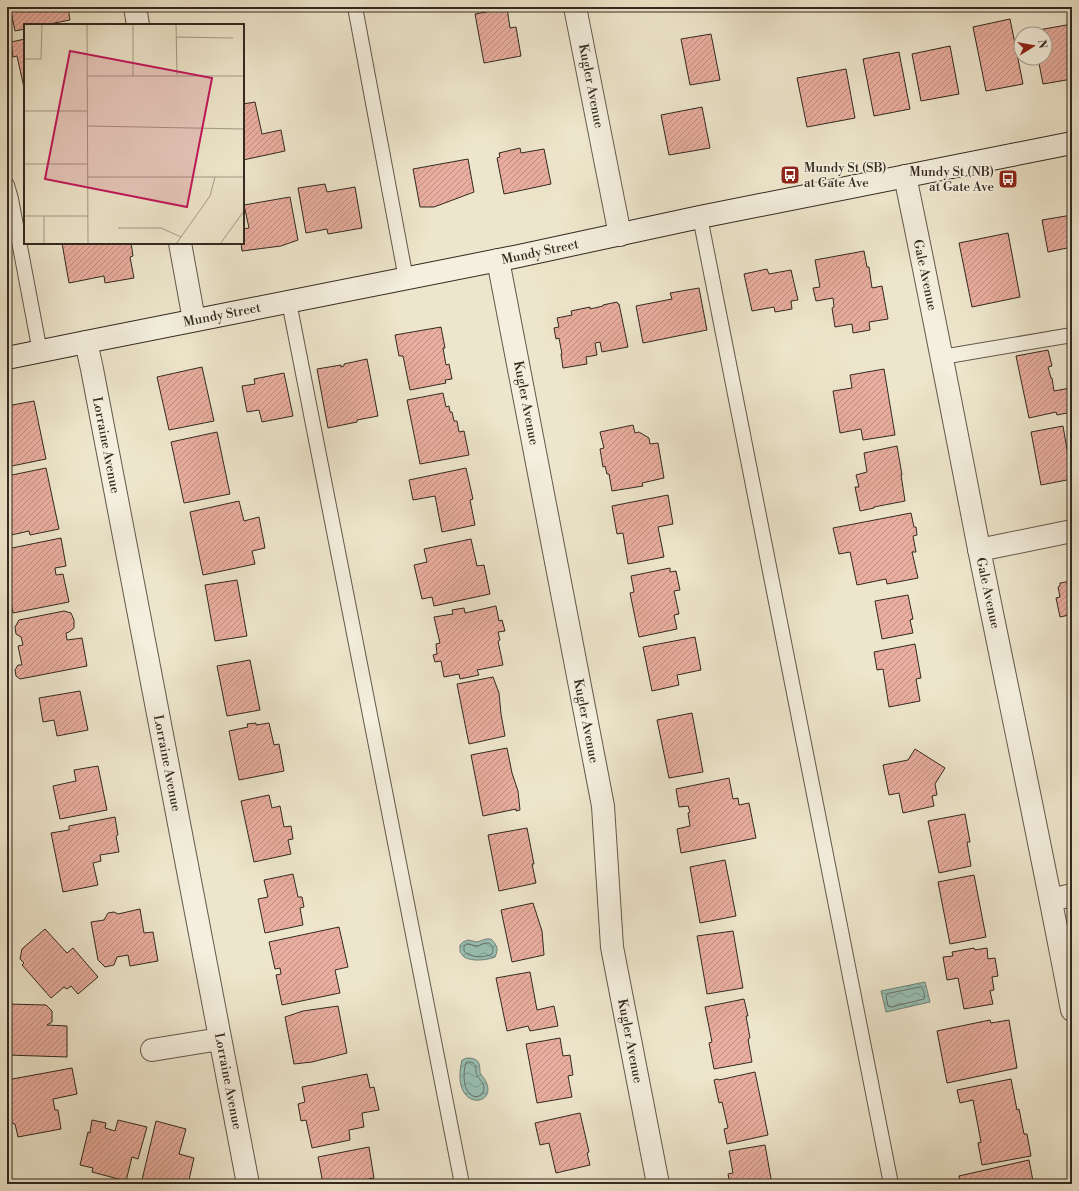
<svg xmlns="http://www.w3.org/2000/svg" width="1079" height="1191" viewBox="0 0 1079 1191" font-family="'Libre Bodoni',serif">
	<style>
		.water { fill: url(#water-waves); stroke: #708379 }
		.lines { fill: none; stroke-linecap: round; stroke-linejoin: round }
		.shore { stroke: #66746a; stroke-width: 1 }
		.building { fill: url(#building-hatch); stroke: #332820 }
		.lane-casing { stroke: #62584b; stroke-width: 16 }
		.street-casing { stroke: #62584b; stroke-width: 24 }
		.secondary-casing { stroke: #332820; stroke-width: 24 }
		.lane { stroke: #f4efde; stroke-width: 14 }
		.street { stroke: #f4efde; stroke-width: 22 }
		.secondary { stroke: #f4efde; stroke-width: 22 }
		.labels { text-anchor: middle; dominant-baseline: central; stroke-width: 3.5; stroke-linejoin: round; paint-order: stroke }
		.street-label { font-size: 13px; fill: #332820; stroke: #f4efde }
		.poi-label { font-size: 13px; fill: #332820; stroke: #f4efde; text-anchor: start }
		.inset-road { fill: none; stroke: #a39a87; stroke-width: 1 }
		.view { fill: #c2185b; fill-opacity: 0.15; stroke: #c2185b; stroke-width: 2 }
		.inset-edge { fill: none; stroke: #332820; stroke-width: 2 }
	</style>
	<defs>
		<pattern id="water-waves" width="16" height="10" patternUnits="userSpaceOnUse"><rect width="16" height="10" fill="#99c0b5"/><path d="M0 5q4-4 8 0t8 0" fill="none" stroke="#7d9c93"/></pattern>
		<pattern id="building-hatch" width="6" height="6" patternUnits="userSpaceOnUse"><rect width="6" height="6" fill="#e9ae9f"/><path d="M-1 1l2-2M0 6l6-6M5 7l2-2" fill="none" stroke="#bd8e81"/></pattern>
	</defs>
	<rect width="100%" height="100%" fill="#eee6cc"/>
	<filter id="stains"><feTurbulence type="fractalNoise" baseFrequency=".005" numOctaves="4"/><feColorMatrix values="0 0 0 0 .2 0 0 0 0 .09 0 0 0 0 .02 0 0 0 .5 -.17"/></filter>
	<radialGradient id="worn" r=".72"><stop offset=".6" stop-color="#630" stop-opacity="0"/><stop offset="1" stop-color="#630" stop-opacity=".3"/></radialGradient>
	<path class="water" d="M486,939H491C497,945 499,949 495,957C488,960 472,962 464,957C464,957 460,952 460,952V945L463,942L468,940L477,942Z
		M925,982L930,1002L886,1012L881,991Z
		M467,1058C479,1058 480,1063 480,1073C509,1106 448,1117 462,1060Z"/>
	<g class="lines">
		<path class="shore" d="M486,943H489C493,946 494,949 492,954C485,958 469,958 464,951V946L467,944L477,946Z
			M921,987C924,989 925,997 924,999L891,1007L888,1006L886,996L887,994Z
			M468,1062C475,1062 476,1065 476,1071C476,1078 484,1081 484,1088C484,1096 475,1100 469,1093C463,1086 463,1072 466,1063Z"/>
	</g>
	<path class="building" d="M10,7H70H68L70,20L44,25H25V29L15,31Z
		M507,8L510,28L516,27L521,56L484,63L475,14Z
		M1010,19L1023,84L986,91L973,27Z
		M1072,24V79L1043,84L1038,58H1045V34H1033V31Z
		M711,34L720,80L690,85L681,39Z
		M25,39V92L17,56L13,57L11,42Z
		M950,46L959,94L921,101L912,54Z
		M899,52L910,109L874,116L863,59Z
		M846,69L855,118L807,127L797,78Z
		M255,102L262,134L281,130L285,151L243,160V104Z
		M702,107L710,148L669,155L661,115Z
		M520,148L521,153L544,149L551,184L504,194L497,158L500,157L499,153Z
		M468,159L474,192L434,207H420L413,169Z
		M325,184L327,192L355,187L362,228L328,234L327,229L306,233L298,188Z
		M290,197L298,240L281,246L242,251L241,243H243V229L249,228L244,205Z
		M1072,215V247L1048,252L1042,220Z
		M1008,233L1020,297L972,307L959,243Z
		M62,243H131L133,256L130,257L134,278L105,283L104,276L69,283Z
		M864,251L867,267H869L872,288L882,286L888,319L869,322L870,330L853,333L852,324L835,327L832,308L834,307L833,298L816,301L813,288L820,287L815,260Z
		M767,269L769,274L791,270L798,300L791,301L792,309L775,312L774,307L752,311L744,274Z
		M699,288L707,330L643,343L636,306L672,299L670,293Z
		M617,302L618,304H619L628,347L602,352L600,342L595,343L597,355L586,357L587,364L563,368L561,354H562L559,338L556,339L554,328L559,327L557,318L572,315L571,311L590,307V309L603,306V305Z
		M441,327L445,348H443L446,365L449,364L452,379L445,380L446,383L410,390L403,356H399L395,335Z
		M1048,350L1052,366L1048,367L1051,378H1052L1054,391L1070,388L1072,397V412L1057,415L1056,412L1029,418L1016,356Z
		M367,359L378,416L357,420V422L328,428L317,369L341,365V367L344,366V364Z
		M202,367L214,421L169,430L157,377Z
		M884,369L895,435L863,440L861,429L840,433L833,391L852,388L850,375Z
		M284,373L293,416L262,422L259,410L247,412L242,386L255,384L254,379Z
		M443,393L446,407L449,406L450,412H452L454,421H457L459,432L464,431L469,455L420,464L407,400Z
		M34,401L46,459L7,467V406Z
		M633,425L635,433L639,432L649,438L650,444L658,443L664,478L642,483L643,486L612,491L609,474H607L605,466L603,467L600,449L604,448L600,432Z
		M1063,426L1072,479L1041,485L1031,432Z
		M217,432L230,494L184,503L171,442Z
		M897,446L902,475H901L905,501L874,507V508L860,511L855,487H859L856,475L867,472L864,453Z
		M46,468L59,529L30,535L29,531L7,536V476Z
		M466,468L473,499L470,500L475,525L442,532L435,496L413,500L409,480Z
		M668,495L673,524L658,527L664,557L628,564L623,533L617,534L612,506Z
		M239,501L244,521L259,517L265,548L252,551L255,564L203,575L190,512Z
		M911,513L914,527H916L917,535L913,536L916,552H912L918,578L887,584L886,579L857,585L850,552L839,554L833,528Z
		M61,538L66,566L55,568L56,575L63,574L69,602L13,613L9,594L7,595V549Z
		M471,539L477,566L484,565L490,594L434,606L432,597L422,599L414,565L427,562L424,549Z
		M670,568V572L676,571L680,590L674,591L679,614L674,615L677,629L639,637L630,593L634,592L631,576Z
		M237,580L247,636L215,641L205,585Z
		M1072,581V628L1069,615L1060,617L1056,598L1060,597L1058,587L1060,586V583Z
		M908,595L913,619L910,620L913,633L882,639L875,601Z
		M496,606L499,621L502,620L505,631L498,632L500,640L498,641L503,665L477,670L479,675L460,679L459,674L444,677L441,661L435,662L433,655L437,654L436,644L440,643L434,617L453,614L452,610L464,608L465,613Z
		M64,611L71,613L74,620V628L69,632L66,633L67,640L82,638L87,666L20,679L16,676L15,670L18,665H22L18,646L23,645L21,637L16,634L15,627L19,620Z
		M695,637L701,670L677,675L679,685L652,691L643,647Z
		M915,644L921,678L916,679L920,701L889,707L883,669L877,670L874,652Z
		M1072,645V673H1070L1067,660H1071L1068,646Z
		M250,660L260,710L227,716L217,666Z
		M493,677L499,693L501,714L505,736L469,744L457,684Z
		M80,691L88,730L57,736L54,720L43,722L39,698Z
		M692,713L703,772L669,778L657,720Z
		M256,723V725L269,723L274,745L279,744L284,771L239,780L229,731L248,727L247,724Z
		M507,748L512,773L518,791L520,810L516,811V809L483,816L471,755Z
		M915,749L945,768L935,784L937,795L932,796L934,806L903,813L899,793L889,795L883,765L908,760Z
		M98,766L107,810L60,819L53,786L76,781L74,770Z
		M729,778L733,799L738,798L739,805L749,803L756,838L681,853L677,829L690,826L688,813L690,812L688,806L679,807L676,789Z
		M269,795L272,808L280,806L284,827L291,826L293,839L288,840L291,854L254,862L241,801Z
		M965,814L970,842H967L971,866L939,873L928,821Z
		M115,817L118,835L116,836L119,852L100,855L101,861L93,863L98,885L63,892L51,833L69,830V826Z
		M527,828L534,864H532L536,883L499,891L488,835Z
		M725,860L736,916L700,923L690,867Z
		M293,874L298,897H302L304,907L300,908L303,925L265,933L258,899L268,897L264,880Z
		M974,875L986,937L950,944L938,882Z
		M533,903L542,931L544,955L512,962L501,910Z
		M140,909L144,933L153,932L158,961L130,966L128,955L117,957L114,965L105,967L98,960L91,922L104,920L108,913L114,912L118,914Z
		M339,927L348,967L335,970L340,993L282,1005L276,975L281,974L280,968L275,969L269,942Z
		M45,929L67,953L73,948L98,977L78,994L71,986L67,989L64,987L51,998L22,965L24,963L20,959L22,949Z
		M733,931L743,988L707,994L697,936Z
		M974,948L975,950L987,948L988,959L995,958L998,976L992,977L994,990L990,991L993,1004L964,1009L958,978L947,980L943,957L953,956L952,952Z
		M530,972L537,1010L554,1006L558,1026L530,1031L528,1026L507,1031L496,978Z
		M744,999L748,1016H746L750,1038L748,1039L752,1062L714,1069L709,1043L712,1042L705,1007Z
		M7,1004L46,1005L52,1011V1022L47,1025L67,1026V1057L7,1055Z
		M338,1006L347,1053L312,1062L294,1064L285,1017L303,1011Z
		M990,1020L991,1023L1009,1020L1017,1068L947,1083L937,1031Z
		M560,1038L563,1056L570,1055L573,1075L568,1076L572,1097L537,1103L526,1044Z
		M72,1068L77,1094L53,1099L55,1110H58L61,1129L18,1137L15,1124H14L10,1121L7,1107L12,1104L7,1080Z
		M755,1072L768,1135L727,1144L724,1129L728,1128L722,1102L719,1103L714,1080L718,1079L719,1080Z
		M367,1074L370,1088L374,1087L379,1110L362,1113L364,1127L349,1130L350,1140L312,1148L306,1120L301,1121L298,1104L305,1102L302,1087Z
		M1011,1079L1017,1110L1019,1109L1024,1134H1027L1031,1156L982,1165L978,1143L981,1142L973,1100L960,1103L957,1090Z
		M580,1113L589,1152L587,1153L590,1165L556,1173L549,1143L540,1145L535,1123Z
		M92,1120L106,1123L105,1128L115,1131L118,1120L147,1127L138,1159L132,1157L126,1181L92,1172L93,1168L80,1165L88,1132L90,1133Z
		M156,1121L186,1129L179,1154L194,1158L188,1184H141Z
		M765,1145L772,1184H730L728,1174L733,1173L729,1151Z
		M369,1147L374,1178L349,1183V1184H323L318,1157Z
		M1029,1160L1033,1181L1030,1182L1031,1184H961L959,1176Z
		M593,1180L594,1184H571Z"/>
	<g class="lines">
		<g class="lane-casing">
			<path id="lane" d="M355,7L406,279
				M7,185L11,199L40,352
				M700,217L891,1184
				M289,302L462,1184
				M942,357L1072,335"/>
		</g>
		<g class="street-casing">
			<path id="street" d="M135,7L138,25
				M575,7L620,235
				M905,176C931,300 955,425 979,549C1010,703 1043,856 1072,1010
				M180,243L194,320
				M498,260L603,806L612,947L658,1184
				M86,342L92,369L248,1184
				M979,550L1072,531
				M1051,900L1072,895
				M152,1050L220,1039"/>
		</g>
		<g class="secondary-casing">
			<path id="secondary" d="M7,358L86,342L519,256L700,217L1072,143"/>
		</g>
		<use href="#lane" class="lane"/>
		<use href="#street" class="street"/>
		<use href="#secondary" class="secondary"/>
	</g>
	<defs>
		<g id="bus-square" transform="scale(1)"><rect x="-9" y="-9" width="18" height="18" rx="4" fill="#8f2418" stroke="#f4efde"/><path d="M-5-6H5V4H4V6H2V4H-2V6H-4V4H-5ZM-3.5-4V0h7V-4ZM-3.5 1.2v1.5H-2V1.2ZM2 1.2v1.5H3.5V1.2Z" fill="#fff"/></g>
	</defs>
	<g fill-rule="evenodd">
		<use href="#bus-square" x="790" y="175"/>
		<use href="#bus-square" x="1008" y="179"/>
	</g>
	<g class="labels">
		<g class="street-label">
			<text transform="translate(591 86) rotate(79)">Kugler Avenue</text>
			<text transform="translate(540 252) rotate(-12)">Mundy Street</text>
			<text transform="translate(925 275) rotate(78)">Gale Avenue</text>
			<text transform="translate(222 315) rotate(-11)">Mundy Street</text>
			<text transform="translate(526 403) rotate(79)">Kugler Avenue</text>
			<text transform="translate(106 445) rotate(79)">Lorraine Avenue</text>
			<text transform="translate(988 593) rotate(78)">Gale Avenue</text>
			<text transform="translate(586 721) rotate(79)">Kugler Avenue</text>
			<text transform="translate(167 763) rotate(79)">Lorraine Avenue</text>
			<text transform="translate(630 1041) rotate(79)">Kugler Avenue</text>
			<text transform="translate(228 1081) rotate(79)">Lorraine Avenue</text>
		</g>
		<g class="poi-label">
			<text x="804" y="168">Mundy St (SB)<tspan x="804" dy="15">at Gate Ave</tspan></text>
			<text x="994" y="172" text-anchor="end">Mundy St (NB)<tspan x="994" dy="15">at Gate Ave</tspan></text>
		</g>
	</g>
	<g transform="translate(24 24)">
		<rect width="220" height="220" fill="#eee6cc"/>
		<path class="inset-road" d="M63,0L64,220M109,0V52M152,0L153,51M152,13L209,14M0,35H17L18,0M63,52H220M0,87H63M64,102L220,105M0,140H64M64,153H220M0,192H64M20,192V220M94,204H137L157,213M152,220L186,172L191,153M196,220L220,187"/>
		<path class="view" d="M46,27L188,54L163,183L21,155Z"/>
		<rect width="220" height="220" class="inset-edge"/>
	</g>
	<rect width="1079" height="1191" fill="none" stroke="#eee6cc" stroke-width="24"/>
	<rect x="8" y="8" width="1063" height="1175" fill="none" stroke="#332820" stroke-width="2"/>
	<rect x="12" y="12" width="1055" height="1167" fill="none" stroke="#332820"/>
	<g transform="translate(1033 46) rotate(79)"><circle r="19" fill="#f4efde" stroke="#a79f92"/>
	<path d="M0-3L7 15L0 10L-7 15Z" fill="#8f2418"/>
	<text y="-6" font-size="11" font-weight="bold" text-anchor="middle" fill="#332820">N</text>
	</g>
	<rect width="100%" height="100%" filter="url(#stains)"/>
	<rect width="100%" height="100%" fill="url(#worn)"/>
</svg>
